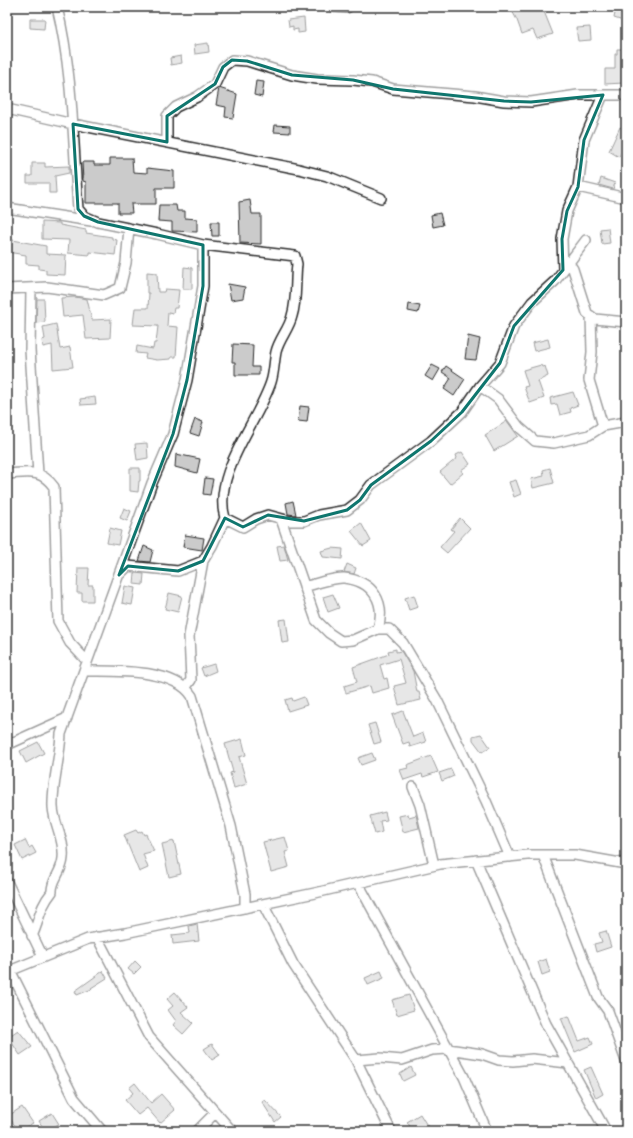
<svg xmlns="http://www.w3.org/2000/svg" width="633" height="1138" viewBox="0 0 633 1138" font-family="'Balsamiq Sans',sans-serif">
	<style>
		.building { fill: #cbcbcb; stroke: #2b2b2b }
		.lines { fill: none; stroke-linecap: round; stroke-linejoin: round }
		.street-casing { stroke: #2b2b2b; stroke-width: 12 }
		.path { stroke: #2b2b2b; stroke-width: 1.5; stroke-dasharray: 1 3; stroke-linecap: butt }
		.street { stroke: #fff; stroke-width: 9 }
		.marked { fill: none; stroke: #0f766e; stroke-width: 3; stroke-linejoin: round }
	</style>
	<rect width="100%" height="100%" fill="#fff"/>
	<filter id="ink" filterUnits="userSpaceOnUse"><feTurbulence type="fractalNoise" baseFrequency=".025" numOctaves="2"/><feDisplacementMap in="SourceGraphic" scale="8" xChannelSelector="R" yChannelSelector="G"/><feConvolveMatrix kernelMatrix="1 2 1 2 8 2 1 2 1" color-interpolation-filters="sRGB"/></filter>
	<g filter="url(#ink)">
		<path class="building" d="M510,7H533L535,12L543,9L553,34L537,39L533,30L522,34L517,20Z
			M616,8L626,10V22L614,18Z
			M304,18L305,32L298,33V29L293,30V26L289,27L288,20Z
			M30,19H45L44,29L30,28Z
			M590,27L591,40L578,41L576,28Z
			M208,43L209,52L195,54L194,45Z
			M617,49H626V66H623L624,83L605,84V69H615V54H617Z
			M181,56L182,63L171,65L170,58Z
			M256,81L264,82L262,97L254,95Z
			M219,88L237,94L233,118L225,117L226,107L216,105Z
			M275,125L290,126V133L274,132Z
			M620,127L626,130V143L619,157L609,151Z
			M110,158H132L133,172L147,173V168L174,171V188H156V204H131L132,213H118V203H86V182L83,181L82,162H94V165H110Z
			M32,163H45V167L69,166V173L55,176L56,193H49V183H27V176H32Z
			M601,178L615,183L613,189L599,185Z
			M250,200L252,214H261V244L240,243L239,202Z
			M159,205H176L177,211H185V218L197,219V232L172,231V222L158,221Z
			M440,213L443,225L433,227L431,215Z
			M42,222L60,223V225L86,230V233L112,237V239L117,240L115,255L90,252V255L68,253L69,240L42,239Z
			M211,222H219V236H212Z
			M608,228L610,243L602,244L600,229Z
			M7,239L46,246V254L66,255L65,275L46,274V270L39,269V265L26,264V255L7,252Z
			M184,267L192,268V289H183Z
			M147,272L157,273L158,292H164L165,289L179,290L177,308H174L173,313L168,312L167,326L178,327L176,357H171V359L157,360L145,358L146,354L136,353L137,346L153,349L154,343H156L158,326L133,325L135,308H148L149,293H147Z
			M228,284L245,287L243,298L231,300Z
			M75,297L87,299L92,320L111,319L110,338L86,339L83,315L63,317L61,298Z
			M37,299H44L45,322L36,323Z
			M409,304L420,306L418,313L408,311Z
			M56,324L60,349L70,347L73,367L53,369L52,345L43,347L42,340L45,339L43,327Z
			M468,336L480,339L476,360L465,359Z
			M548,339L550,347L534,351L532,343Z
			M233,344L253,345L252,367H259V375H235V362H232Z
			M432,365L440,369L433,381L425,376Z
			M541,365L542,367L545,366L548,376L538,381L544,398L530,403L524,387L528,386L523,370Z
			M446,366L465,379L454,396L444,389L451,378L442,372Z
			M573,392L578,405L570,408L571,412L560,415L557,404L551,405L550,398Z
			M95,397L96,404L81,405L80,399Z
			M300,406L309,407L307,422L298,421Z
			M195,419L203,422L199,436L190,433Z
			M507,421L518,436L494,451L485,435Z
			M147,443L148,458L137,460L135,444Z
			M462,452L470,464L461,470L463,473L450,484L440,472L457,458L456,455Z
			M176,454L200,459L197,473L175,467Z
			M130,468H140V481H139L138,492L130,491Z
			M550,468L554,483L533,488L531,479L544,476L543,470Z
			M205,478L213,479L210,495L203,494Z
			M516,480L521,494L514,497L509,482Z
			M293,501L295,510L296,515L288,514L286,503Z
			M124,508L131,511L127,521L120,518Z
			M460,518L470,528L447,553L440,547L454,531L451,529Z
			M361,523L371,541L363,546L351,531Z
			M110,528L121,531L118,545L107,543Z
			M185,535L204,538L202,550L183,547Z
			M284,545L288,560L280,561L277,546Z
			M144,546L153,550L150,562L139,561Z
			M332,548L343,549L342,559L323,557L321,551Z
			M347,564L356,568L354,574L344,572Z
			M78,568H89L88,585H93V601H82V593H77Z
			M135,573L144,574L143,585L134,584Z
			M125,586L135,588L132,605L122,603Z
			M169,593L182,596L178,612L165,609Z
			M333,594L339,608L328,612L323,597Z
			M414,595L418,607L409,610L405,598Z
			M286,619L289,642L282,643L279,620Z
			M396,649V652L401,651L413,671L417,692H419L421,700L399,705L394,686L406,683L399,659L380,665L384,679L387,678L389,688L372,693L370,686L346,693L344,686L357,682L353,667L389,654L388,651Z
			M214,664L216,671L204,676L201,668Z
			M304,697L307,705L288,711L285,700L292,698L293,701Z
			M403,711L413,737L423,733L426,742L410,747L409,742L403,744L392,715Z
			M375,723L381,742L374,744L368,725Z
			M481,734L490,747L482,752L473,740V736Z
			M242,739L246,755L239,757L247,784L234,788L230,773L233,772L225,744Z
			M38,742L44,753L26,763L20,751Z
			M372,753L375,760L361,765L358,758Z
			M431,756L438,772L423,777L422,774L404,780L400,770L408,768L407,765Z
			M451,769L454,776L442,781L439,773Z
			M385,812L387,820L380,821L382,832L375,834L370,816Z
			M408,814L409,817L416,815L419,828L403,832L399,816Z
			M136,830L138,833L142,831L144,835L146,834L154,851L143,854L148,868L139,872L124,835Z
			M285,837L289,851L285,852L289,867L271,872L263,842Z
			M25,840L29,848L32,846L36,853L22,860L15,845Z
			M174,841L181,874L169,877L162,844Z
			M197,924L199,941L173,944L172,935L190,933L189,926Z
			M606,931L611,947L596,952L594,944L602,942L599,933Z
			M546,959L550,972L542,975L538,962Z
			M135,961L141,967L134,974L128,969Z
			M103,971L107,978L91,988L92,989L77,995L75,991Z
			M381,971L384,978L368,985L365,978Z
			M175,992L188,1007L181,1012L193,1023L183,1034L173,1025L176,1021L168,1010L173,1006L167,999Z
			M409,995L414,1010L397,1015L392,1000Z
			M569,1016L579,1041L590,1037L593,1044L575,1052L561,1018Z
			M18,1030L32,1047L20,1055L8,1037Z
			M212,1044L220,1055L212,1060L204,1049Z
			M411,1067L415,1075L403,1081L400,1074Z
			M591,1067L603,1094L596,1098L584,1070Z
			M135,1083L151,1103L161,1094L175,1110L160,1123L147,1108L138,1115L125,1100L133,1093L129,1088Z
			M265,1100L281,1117L275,1122L262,1102Z
			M22,1107L33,1123L19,1131L8,1116Z
			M52,1113L59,1124L45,1131L39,1121Z
			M420,1114L428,1127L430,1131H413L407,1122Z"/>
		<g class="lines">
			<g class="street-casing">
				<path id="street" d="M334,7L347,8
					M7,109L73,124L299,169L327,176L381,198
					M167,142V116L176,107L197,97L215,84L223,67L232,60L247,61L292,75L317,79L353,80L372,82L393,89L475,96L504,101L531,102L578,95H626
					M578,187L626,198
					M7,208L91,221
					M203,245L295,256L297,264C295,281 297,301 292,316C289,329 279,339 276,352C274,362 274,373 271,382C258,422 212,474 225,518
					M569,263L573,269L587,313L595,319L626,322
					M563,270L562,239L567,211L578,187L584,140L603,95
					M31,288L30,350L38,474
					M7,289L47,287L104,295L120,288L126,263L129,228
					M591,316L592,352L589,380L603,426
					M480,386L498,399L519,427L535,441L554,443L589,435L603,426L626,422
					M7,474C28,473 40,468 54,487L58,621L70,643L87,661
					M281,519L316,620L329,633L341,641L353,640L378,629H389L403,643L437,700L486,801L510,857
					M120,574L128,566L178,571L203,561L212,546L225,518L243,527L256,519L268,515L290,521H304L319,515L347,510L360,500L371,485L431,441L462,412L480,386L500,363L514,326L532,302L555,281L586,240
					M304,587C315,584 334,577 344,578C373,581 386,602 378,629
					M84,671C114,671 174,668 192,696L231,826L245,894V908
					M186,687L191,680L189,636L203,561
					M7,745L67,718
					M413,787L420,805L434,865
					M543,855L598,997L608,1011L626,1061
					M476,860L546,1024L606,1131
					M7,882L43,957
					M358,883L464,1077L487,1131
					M263,904L293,964L356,1060L391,1131
					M32,936C40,919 39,908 52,892C51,880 62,873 63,858C65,840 54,825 53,807C52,783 60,758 61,734L152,483L173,434L187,380L203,286V245L157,234L98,222L84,216L78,209C73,142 73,72 57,7
					M97,937L149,1037L232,1131
					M10,970L74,1098L102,1131
					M7,972L88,939L125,933L315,893L440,864L528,855H575L626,864
					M356,1060L380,1058L402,1060L432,1050L448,1049L482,1054L499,1060L513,1061L532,1059L568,1063
					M197,1131L215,1113"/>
			</g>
			<path class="path" d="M7,79L8,101"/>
			<use href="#street" class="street"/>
		</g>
	</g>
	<path d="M0 0H633V1138H0ZM232,60L247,61L292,75L353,80L393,89L504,101L531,102L603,95L584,140L578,187L567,211L562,239L563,270L514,326L500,363L462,412L431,441L371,485L360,500L347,510L304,521L268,515L243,527L225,518L203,561L178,571L128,566L119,575L173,434L187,380L203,286V245L98,222L84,216L78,209L73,124L167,142V116L215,84L223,67Z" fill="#fff" fill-opacity=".55" fill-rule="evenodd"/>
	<path class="marked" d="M232,60L247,61L292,75L353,80L393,89L504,101L531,102L603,95L584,140L578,187L567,211L562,239L563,270L514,326L500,363L462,412L431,441L371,485L360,500L347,510L304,521L268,515L243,527L225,518L203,561L178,571L128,566L119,575L173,434L187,380L203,286V245L98,222L84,216L78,209L73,124L167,142V116L215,84L223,67Z"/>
	<rect width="633" height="1138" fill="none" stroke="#fff" stroke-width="24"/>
	<rect x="12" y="12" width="609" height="1114" fill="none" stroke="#2b2b2b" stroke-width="1.5" filter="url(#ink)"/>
</svg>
